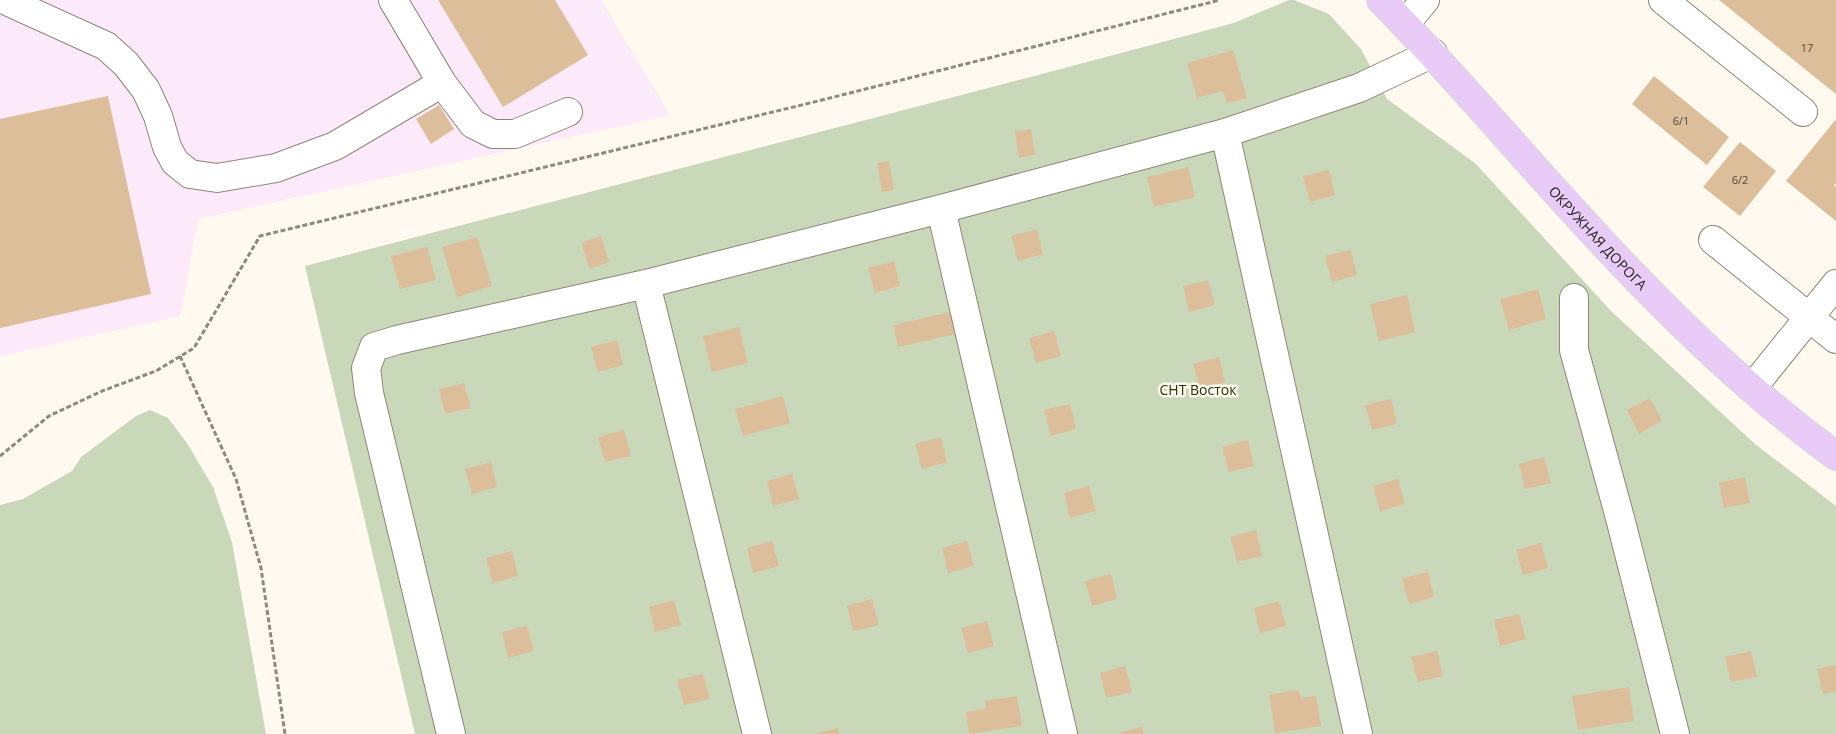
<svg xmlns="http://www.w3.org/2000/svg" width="1836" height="734" viewBox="0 0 1836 734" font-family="'Open Sans',sans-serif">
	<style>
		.industrial { fill: #fce9fa }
		.green { fill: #c9d8b9 }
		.building { fill: #ddbe9a }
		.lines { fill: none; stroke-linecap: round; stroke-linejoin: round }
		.minor-casing { stroke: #8e8679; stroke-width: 30 }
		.major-casing { stroke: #d7d7d6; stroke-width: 30 }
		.path { stroke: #8d8982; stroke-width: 3; stroke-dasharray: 5 2.5; stroke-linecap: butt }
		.minor { stroke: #fff; stroke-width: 28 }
		.major { stroke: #e9cbf7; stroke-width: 28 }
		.labels { text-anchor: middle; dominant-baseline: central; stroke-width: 5; stroke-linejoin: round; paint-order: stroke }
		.number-label { font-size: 11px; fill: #51473a }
		.street-label { font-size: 14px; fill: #221f1a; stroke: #fff9f0 }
		.park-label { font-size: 14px; fill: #243506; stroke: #fff9f0 }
	</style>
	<rect width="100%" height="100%" fill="#fff9f0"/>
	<path class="industrial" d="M0,0H601L670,115L198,219L180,316L0,356Z"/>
	<path class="green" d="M1289,0H1294L1329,14L1361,49L1387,99L1475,163L1612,312L1755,444L1836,506V734H415L305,266L1023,79L1234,23Z
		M150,410L168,418L187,443L213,487L232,542L266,734H0V505L23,499L72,471L81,457L136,416Z"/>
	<path class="building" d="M438,0H555L588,55L503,107Z
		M1719,0H1836V94Z
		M1233,50L1247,98L1227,103L1223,91L1197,98L1187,63Z
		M1654,76L1729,137L1707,165L1632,104Z
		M108,96L151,294L0,328V119Z
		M439,105L454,129L431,144L416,119Z
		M1836,119V183L1834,185L1836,187V221L1786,181Z
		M1031,129L1035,155L1019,158L1015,132Z
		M1740,142L1776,171L1740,216L1703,187Z
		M889,161L894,190L882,192L877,163Z
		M1188,167L1195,197L1154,207L1147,177Z
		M1329,170L1335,195L1310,202L1303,176Z
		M1037,229L1043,254L1018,261L1011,236Z
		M601,236L609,262L590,269L581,243Z
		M477,237L492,286L457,297L442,247Z
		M427,247L436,280L400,289L391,256Z
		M1351,250L1357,275L1332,282L1325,256Z
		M894,261L900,286L875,293L868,268Z
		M1208,280L1215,305L1189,312L1183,286Z
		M1538,289L1546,319L1509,330L1500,299Z
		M1407,295L1415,332L1379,341L1370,304Z
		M955,311L960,333L898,347L893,325Z
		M739,327L748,363L712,372L703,336Z
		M1054,331L1061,356L1036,363L1029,338Z
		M617,340L623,365L598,372L591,347Z
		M1219,357L1225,382L1200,389L1193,364Z
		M464,383L471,408L445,414L439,389Z
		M783,396L790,423L743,436L735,409Z
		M1650,398L1662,421L1639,434L1627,410Z
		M1391,399L1397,424L1372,430L1365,405Z
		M1070,404L1076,429L1051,436L1044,410Z
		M624,430L631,456L605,462L598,437Z
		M941,437L947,462L922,469L915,444Z
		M1248,440L1254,466L1229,472L1222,447Z
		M1544,457L1551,483L1525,489L1519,464Z
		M491,462L497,487L472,494L465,469Z
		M792,474L799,499L773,506L767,481Z
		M1745,477L1750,503L1724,508L1719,483Z
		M1398,479L1405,504L1380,511L1373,486Z
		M1089,486L1096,511L1070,518L1064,493Z
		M1256,530L1262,556L1237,562L1230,537Z
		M772,541L779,566L753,573L747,548Z
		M967,541L974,566L948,573L942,548Z
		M1541,543L1548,568L1523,575L1516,550Z
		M512,551L518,576L493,583L486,558Z
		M1428,572L1434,597L1409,604L1402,579Z
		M1111,574L1117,599L1092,606L1085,581Z
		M872,599L879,625L853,631L847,606Z
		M674,600L681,625L655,632L649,607Z
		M1279,601L1286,626L1260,633L1254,608Z
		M1519,614L1526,639L1500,646L1494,620Z
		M987,621L994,646L968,653L961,628Z
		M527,626L534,651L508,658L502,632Z
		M1437,651L1443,676L1418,682L1411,657Z
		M1751,651L1757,677L1731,682L1725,657Z
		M1836,665V691L1823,694L1817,669Z
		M1125,666L1132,692L1106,698L1100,673Z
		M703,674L710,699L684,705L677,680Z
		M1629,687L1634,721L1578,730L1572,696Z
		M1299,690L1301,698L1316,696L1321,726L1275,733L1269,695Z
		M1017,696L1022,726L969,734L966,712L986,708L985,701Z
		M1142,727L1144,734H1119V733Z
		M838,728L839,734H818V733Z"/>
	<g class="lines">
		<g class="minor-casing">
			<path id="minor" d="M393,0L442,83L473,124L493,134H515L568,112
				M1663,0L1803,112
				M7,1L106,46L126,64L146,90L158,116L167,147L175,162L190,174L217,178L276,168L335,146L442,83
				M1405,24L1425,0
				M1225,133L1358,734
				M941,209L1063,734
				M1713,240L1836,339
				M646,284L757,734
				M1574,298V350L1620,518L1675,734
				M1752,388L1836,284
				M451,734L369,393L366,368L374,347L397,340L646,284L941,209L1225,133L1359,88L1433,53"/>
		</g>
		<g class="major-casing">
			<g id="major">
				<path id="s1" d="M1381,0C1470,91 1550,190 1639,281C1700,344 1765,404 1836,456"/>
			</g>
		</g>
		<path class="path" d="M180,356L236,479L261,568L285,734
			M0,456L49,416L102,391L156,371L194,348L260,236L814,102L1220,0"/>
		<use href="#minor" class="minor"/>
		<use href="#major" class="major"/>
	</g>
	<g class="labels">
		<g class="number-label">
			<text x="1807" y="47">17</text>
			<text x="1681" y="120">6/1</text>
			<text x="1740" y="179">6/2</text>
		</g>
		<g class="street-label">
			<text stroke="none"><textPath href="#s1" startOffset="322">ОКРУЖНАЯ ДОРОГА</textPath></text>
		</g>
		<g class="park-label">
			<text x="1198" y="389">СНТ Восток</text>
		</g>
	</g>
</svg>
